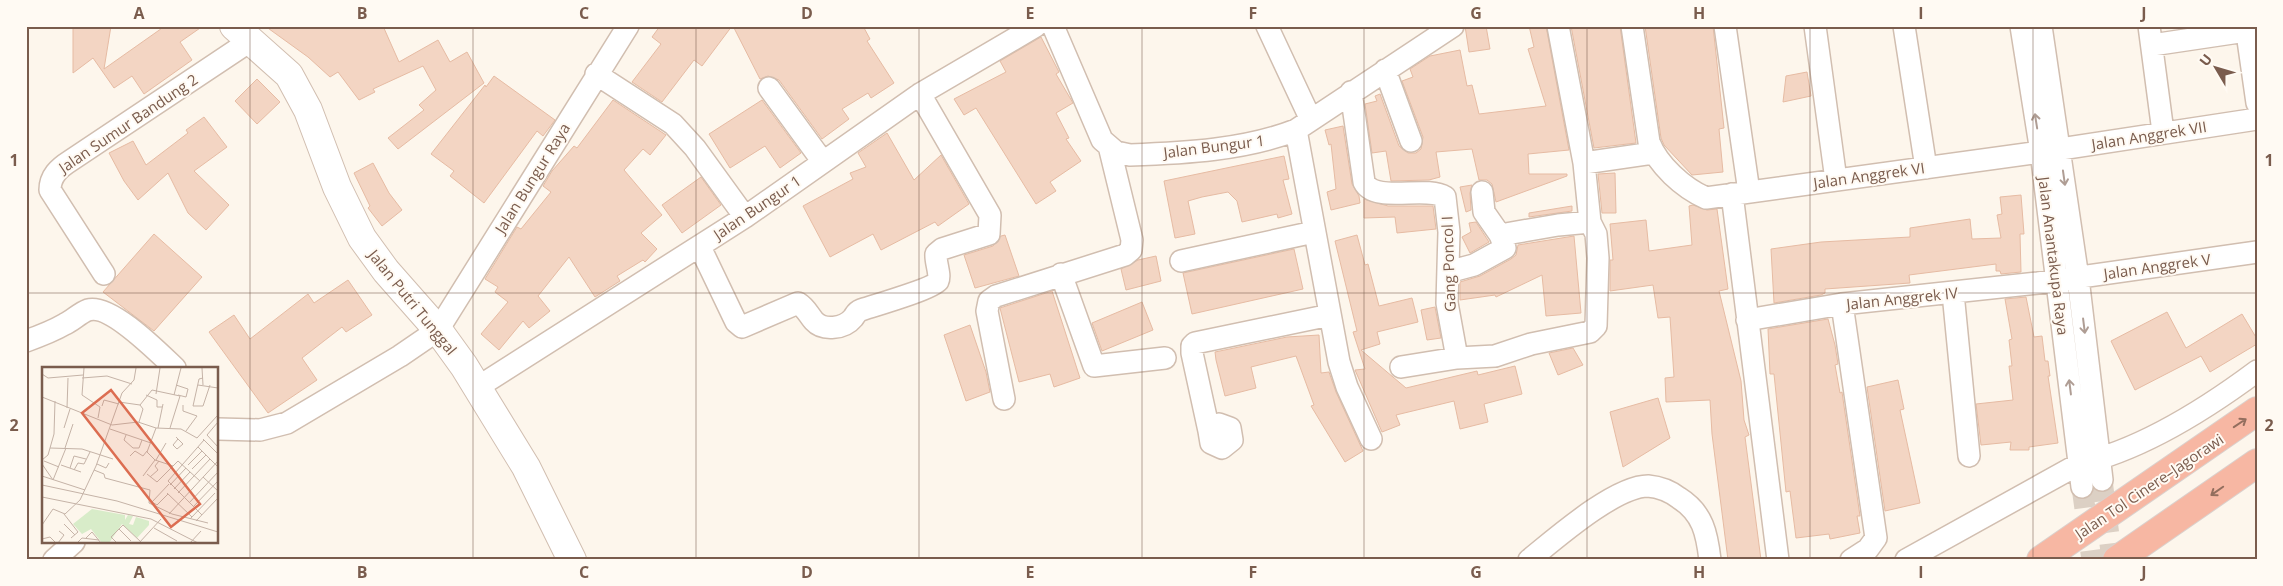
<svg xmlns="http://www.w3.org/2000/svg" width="2283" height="586" viewBox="0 0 2283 586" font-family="'Open Sans',sans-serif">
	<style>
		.building { fill: #f3d5c3; stroke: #e6bba3 }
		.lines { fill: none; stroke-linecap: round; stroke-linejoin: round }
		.minor-tunnel { stroke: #dcd0c4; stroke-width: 21; stroke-dasharray: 21 11; stroke-linecap: butt }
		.minor-casing { stroke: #d1beb0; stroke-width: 24 }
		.tertiary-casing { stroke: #d1beb0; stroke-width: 30 }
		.motorway-casing { stroke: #dad1cd; stroke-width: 30 }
		.minor { stroke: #fff; stroke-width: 21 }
		.tertiary { stroke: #fff; stroke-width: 28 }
		.motorway { stroke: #f7b7a3; stroke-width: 28 }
		.oneway { stroke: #af9d94 }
		.oneway2 { stroke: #936e5e }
		.grid { fill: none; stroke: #7a5c4d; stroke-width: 1; stroke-opacity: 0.55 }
		.labels { text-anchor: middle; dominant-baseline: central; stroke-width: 4; stroke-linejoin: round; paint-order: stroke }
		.street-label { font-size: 15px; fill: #7a5c4d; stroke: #fffaf3 }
		.inset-road { fill: none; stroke: #c5b3a7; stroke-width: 1 }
		.view { fill: #dc6d51; fill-opacity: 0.15; stroke: #dc6d51; stroke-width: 2.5 }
		.inset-edge { fill: none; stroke: #7a5c4d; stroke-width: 2.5 }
		.neatline { fill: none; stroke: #7a5c4d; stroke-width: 2 }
		.grid-label { font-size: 16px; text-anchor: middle; font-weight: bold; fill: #7a5c4d }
	</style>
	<rect width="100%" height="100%" fill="#fdf6ec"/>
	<path class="building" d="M73,26H111L104,69L165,26H203L180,42L192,60L144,94L132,76L114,88L93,58L73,73Z
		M265,26H383L399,62L438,40L450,62L467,52L484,83L398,149L388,138L424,110L419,105L436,90L423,66L373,89L375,92L359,100L338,72L330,77L308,57Z
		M660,26H732L702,66L694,60L662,102L632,82L661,44L652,37Z
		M733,26H863L870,39L867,41L894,83L871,98L868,93L842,109L849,119L822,139L779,80L768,76L760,79Z
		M1465,26H1486L1490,49L1469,52Z
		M1529,26H1546L1569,150L1528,154L1529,174H1567V176L1496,202L1492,184L1487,180H1479L1472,149L1436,152L1440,177L1429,180L1391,181L1386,151L1372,153L1365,104L1377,101L1375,96L1380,94L1399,146L1408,153H1416L1421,149L1423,137L1402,81L1413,77L1410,69L1430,56L1460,50L1467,86L1472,85L1479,114L1546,106L1528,49L1534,47Z
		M1571,26H1620L1636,143L1594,148Z
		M1645,26H1713L1724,128L1719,129L1723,172L1692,175L1664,145L1661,138Z
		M1041,37L1059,72L1056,74L1073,103L1056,113L1069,138L1066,139L1081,161L1050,182L1056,191L1036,204L976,108L964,115L954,99L1006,72L1000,61Z
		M1807,72L1811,96L1783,102L1786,76Z
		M494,76L555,120L543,136L537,131L484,203L450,176L454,171L431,154L485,85L486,87Z
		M257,79L280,102L257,124L235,101Z
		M613,100L666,135L650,155L643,149L624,170L662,215L641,233L657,249L645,262L643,260L617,276L620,281L595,297L569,257L538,296L550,311L529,328L523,321L499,350L481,334L508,302L495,292L498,287L485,279L517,227L521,229L551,192L543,186L552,171L574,146L577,148Z
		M762,100L801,153L780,168L765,146L730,168L709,134Z
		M204,117L227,147L194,171L229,205L206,230L188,213L168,173L138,200L124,181L109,153L133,141L146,165L188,133L186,130Z
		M1343,126L1352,184L1359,196L1360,203L1331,210L1327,192L1336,189L1331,144L1329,145L1325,130Z
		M887,133L914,180L941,155L969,204L938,226L935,222L881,250L873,234L830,257L803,206L853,179L850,173L866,167L858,153Z
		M1284,156L1289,179L1283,180L1292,214L1278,218L1277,214L1242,222L1237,201L1228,192L1202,197L1188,201L1195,234L1175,238L1164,181Z
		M373,163L389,193L402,210L382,226L368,208L370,206L354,173Z
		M1615,173L1616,213H1602L1598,174Z
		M701,177L721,205L682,233L662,205Z
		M1472,185L1470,193L1471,210L1466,212L1460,187Z
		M2021,195L2024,234H2020L2021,272L2001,274L2000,271H1996V264L1909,275L1910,283L1825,289V293L1821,295L1774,303L1771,249L1821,242L1910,237V228L1970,219L1972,239L2001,238L1997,215L2002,214L2000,197Z
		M1364,199L1388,206H1433L1436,229L1397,233L1395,217L1364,218Z
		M1693,205L1707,210L1717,209L1728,289L1719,291L1741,381L1744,420L1749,435L1745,437L1761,560H1728L1712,434L1710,400L1666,402L1665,378L1674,377L1670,317L1658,318L1653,285L1610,291V260H1613L1610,224L1646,220L1649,251L1692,245L1689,206Z
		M1572,206V211L1529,217V213Z
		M1476,222L1489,242L1470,253L1462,237L1471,232L1469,223Z
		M154,234L202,277L154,331L103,292Z
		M1005,235L1019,276L975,288L964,255L993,246L1001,236Z
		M1357,235L1365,265L1368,264L1379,306L1412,298L1418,322L1377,332L1380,344L1361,350L1406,388L1477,371L1478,375L1515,366L1522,394L1484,404L1488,422L1460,429L1454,401L1396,415L1400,425L1382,432L1355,370L1365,369L1353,332L1357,331L1335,241Z
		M1574,236L1581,313L1546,316L1542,275L1496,297L1495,295L1460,300V282L1480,276L1511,259L1516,255L1518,245Z
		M1294,249L1303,289L1192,314L1183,273Z
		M1156,256L1161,281L1126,290L1121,269L1138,260Z
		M348,280L372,315L346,332L342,327L302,358L317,380L268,413L209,332L234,315L250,339L308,294L314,303Z
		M1052,291L1080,378L1054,387L1050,374L1019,382L1000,308Z
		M2026,297L2034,337L2042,336L2045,361H2048L2050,376H2048L2058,443L2029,447V450H2010L2011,442L1981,445L1976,404L2013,400L2009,366H2012L2009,340L2012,339L2005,299Z
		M1142,302L1153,330L1102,351L1092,323Z
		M1435,307L1441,338L1427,340L1421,310Z
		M2167,312L2186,348L2242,314L2257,339V344L2210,372L2201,356L2135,390L2111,341Z
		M1828,319L1835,345L1838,364L1835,365L1840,393L1842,392L1860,516H1857L1860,533L1830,539L1829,534L1796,538L1790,491L1786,492L1774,374H1770L1768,329Z
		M970,325L986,372L990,392L966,401L944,335Z
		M1319,335L1321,373L1329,372L1336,392L1363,451L1345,462L1311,406L1314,405L1296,356L1251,367L1256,388L1225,396L1216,360L1215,352L1287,337Z
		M1573,348L1583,365L1558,375L1549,353Z
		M1898,380L1904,409L1900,410L1920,503L1885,511L1867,387Z
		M1658,398L1670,438L1623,467L1610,412Z"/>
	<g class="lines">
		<path class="minor-tunnel" d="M2102,480L2112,560
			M2082,487L2092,560"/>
		<g class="minor-casing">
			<path id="minor" d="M1053,26L1102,140L1116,152L1130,155C1185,153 1245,150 1296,130L1453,26
				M1267,26L1311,120
				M1632,26L1649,142C1658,165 1683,188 1706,198L2041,152L2257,119
				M1725,26L1749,192
				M1815,26L1836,180
				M1904,26L1926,168
				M2021,26L2041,152L2082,487
				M2041,26L2078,278L2102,480
				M2149,26L2163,132
				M2246,26L2257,103
				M2152,45L2246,31
				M1385,70L1411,141
				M596,74L673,124L695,148L745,217
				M769,88L823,162
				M1351,92L1364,182C1375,204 1426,185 1445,197L1449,232L1447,303L1457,358
				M1296,130L1339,362L1347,387L1371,439
				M1584,163L1653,153
				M1482,192L1484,212L1500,235
				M1732,194L1778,560
				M700,247L736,322L742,327L798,303C806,308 808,314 814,321C823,331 844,329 853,318C856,314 856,312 861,310C873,306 932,289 938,281C941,275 935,261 936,254L942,249L989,234L990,215L920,94
				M1181,261L1314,232
				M1448,272L1474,265L1505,248L1500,235L1558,225L1590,222
				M104,274L50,190C50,176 59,168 70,161L250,41
				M1061,274L1094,366L1165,358
				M1953,293L1969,456
				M1842,304L1876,538L1868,549L1851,560
				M1747,320L1842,304L2038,283L2257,252
				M26,341C40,336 53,331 65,324C73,320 80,313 88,310C110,303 159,353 175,368
				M1401,367L1457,358L1495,356L1531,344L1590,332L1596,326L1598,258L1596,234L1590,222L1584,163L1558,26
				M478,387L745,217L920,94L1036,26
				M1004,399L987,311L989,301L996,296L1125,255L1131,250L1132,240L1109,146
				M218,429L260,430L287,423L400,356L438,330L628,26
				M1209,431L1219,424L1230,428L1232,440L1222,448L1211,443L1209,431L1192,353V346L1195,343L1330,315
				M54,560L74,542
				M1529,560C1555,539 1615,486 1648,486C1659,487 1670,491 1679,498C1703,513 1707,534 1710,560
				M1906,560L2079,464C2141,450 2206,409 2257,371"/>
		</g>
		<g class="tertiary-casing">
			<path id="tertiary" d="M234,26L289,75L308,110L337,187L362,238L386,271L438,330L464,366L526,467L572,560"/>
		</g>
		<g class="motorway-casing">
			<path id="motorway" d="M2041,560L2257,411
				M2117,560L2257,463"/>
		</g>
		<use href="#minor" class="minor"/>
		<use href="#tertiary" class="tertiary"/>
		<use href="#motorway" class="motorway"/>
	</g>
	<defs><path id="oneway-shaft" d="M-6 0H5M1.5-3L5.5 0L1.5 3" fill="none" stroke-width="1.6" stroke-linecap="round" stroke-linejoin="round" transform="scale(1.25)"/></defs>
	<g class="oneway">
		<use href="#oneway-shaft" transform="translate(2036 121) rotate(-99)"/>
		<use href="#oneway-shaft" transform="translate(2064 178) rotate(82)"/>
		<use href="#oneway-shaft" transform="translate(2084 326) rotate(83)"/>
		<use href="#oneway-shaft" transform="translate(2070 387) rotate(-97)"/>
	</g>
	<g class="oneway2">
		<use href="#oneway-shaft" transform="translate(2240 423) rotate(-34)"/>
		<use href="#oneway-shaft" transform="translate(2217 491) rotate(145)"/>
	</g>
	<path class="grid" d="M250,26V560M473,26V560M696,26V560M919,26V560M1142,26V560M1364,26V560M1587,26V560M1810,26V560M2033,26V560M26,293H2257"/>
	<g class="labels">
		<g class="street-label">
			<text transform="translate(128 123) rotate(-34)">Jalan Sumur Bandung 2</text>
			<text transform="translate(2149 135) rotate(-9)">Jalan Anggrek VII</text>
			<text transform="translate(1214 146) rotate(-7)">Jalan Bungur 1</text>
			<text transform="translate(1869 175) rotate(-8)">Jalan Anggrek VI</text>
			<text transform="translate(532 178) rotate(-58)">Jalan Bungur Raya</text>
			<text transform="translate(757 207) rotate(-34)">Jalan Bungur 1</text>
			<text transform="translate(2054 256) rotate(83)">Jalan Anantakupa Raya</text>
			<text transform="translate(1448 264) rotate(-92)">Gang Poncol I</text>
			<text transform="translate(2157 266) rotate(-8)">Jalan Anggrek V</text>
			<text transform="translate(1902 298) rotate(-6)">Jalan Anggrek IV</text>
			<text transform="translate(413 302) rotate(51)">Jalan Putri Tunggal</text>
			<text transform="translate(2149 486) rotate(-34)">Jalan Tol Cinere–Jagorawi</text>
		</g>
	</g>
	<g transform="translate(42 367)">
		<rect width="176" height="176" fill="#fdf6ec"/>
		<path d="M50,142L83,148V153L86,148L91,149L87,157L91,158L94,150L107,154V158L95,171L80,157L67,176H60L49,162L40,167L31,157Z" fill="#d8ecc9"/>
		<path class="inset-road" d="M42,1L40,28L58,40L56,51M160,1L161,18M0,7L6,11L41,8M40,11L65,9L90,17M161,11L157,12L151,39H161L168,18M134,18L146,22L144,30L136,28M156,18L176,21M114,27L118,1M104,28L115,33V40H120M132,28L139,1M0,30L70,58L96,55L114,61L139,62L155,71L175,49M77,35L98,38L110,23L138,29L128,61M141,38V44L155,49L144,64M60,39L62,33L77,37M25,41L26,11M97,55L101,42L98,38M176,55L165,68L176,80M22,61L28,42M114,61L105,85L113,93L131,99M116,61L121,37M68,62L109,76M84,68L82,73L91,81H97L100,73M134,70L141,77L135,82L131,78L136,72M161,72L176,87M156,80L176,100M8,81L40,82L71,92M23,81L31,57M88,89L93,84L101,89L105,84M0,93L6,88L12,67L13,34M114,93L124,76M2,94L17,100M0,97L11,113M55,97L64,101L67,96M19,98L39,105M146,98L160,84M28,101L32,89L44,92M150,102L164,88M32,103L36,96L42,97L48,85M52,103L62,107L63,111L108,123L107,136L130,147L166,156M105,107L115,115L136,94L158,114M0,109L43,123M101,109L113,93M108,110L116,103L113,99L117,94M161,110L176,124M11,113L24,81M0,118L75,134L176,165M128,118L144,101M132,122L148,105M125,126L150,150M136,126L168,92M126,127L115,138L110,135L127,117M0,130L109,152L156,176M147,136L176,105M151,140L176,114M22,147L36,165L29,171M127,147L176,94M160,148L126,114L162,73M148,152L173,126M154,154L176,131M22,157L33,168M0,158L11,142L23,147L38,133L54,99L80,26L92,13L94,1M112,161L135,174M77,162L89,174M44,171L50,165L59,176M0,172L8,170L14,176M16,176L22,168L17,164M35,176L40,171L57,173M75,176L69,170L81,158L99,175M97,176L119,152M148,176L159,164"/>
		<path class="view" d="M69,23L158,137L129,160L40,46Z"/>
		<rect width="176" height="176" class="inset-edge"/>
	</g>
	<rect width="2283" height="586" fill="none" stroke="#fffaf3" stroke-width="55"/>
	<g transform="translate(2216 68) rotate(308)" stroke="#fffaf3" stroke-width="4" paint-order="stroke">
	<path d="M0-4L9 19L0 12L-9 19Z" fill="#7a5c4d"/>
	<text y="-8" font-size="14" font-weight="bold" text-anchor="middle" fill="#7a5c4d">U</text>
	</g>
	<rect x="28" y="28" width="2228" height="530" class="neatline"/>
	<g class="grid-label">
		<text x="139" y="19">A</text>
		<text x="362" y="19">B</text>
		<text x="584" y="19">C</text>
		<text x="807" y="19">D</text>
		<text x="1030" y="19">E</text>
		<text x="1253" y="19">F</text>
		<text x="1476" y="19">G</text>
		<text x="1699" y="19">H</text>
		<text x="1921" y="19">I</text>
		<text x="2144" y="19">J</text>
		<text x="14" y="166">1</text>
		<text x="2269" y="166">1</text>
		<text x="14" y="431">2</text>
		<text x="2269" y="431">2</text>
		<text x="139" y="578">A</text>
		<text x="362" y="578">B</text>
		<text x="584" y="578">C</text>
		<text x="807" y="578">D</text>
		<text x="1030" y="578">E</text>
		<text x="1253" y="578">F</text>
		<text x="1476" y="578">G</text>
		<text x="1699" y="578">H</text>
		<text x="1921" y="578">I</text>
		<text x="2144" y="578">J</text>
	</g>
</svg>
